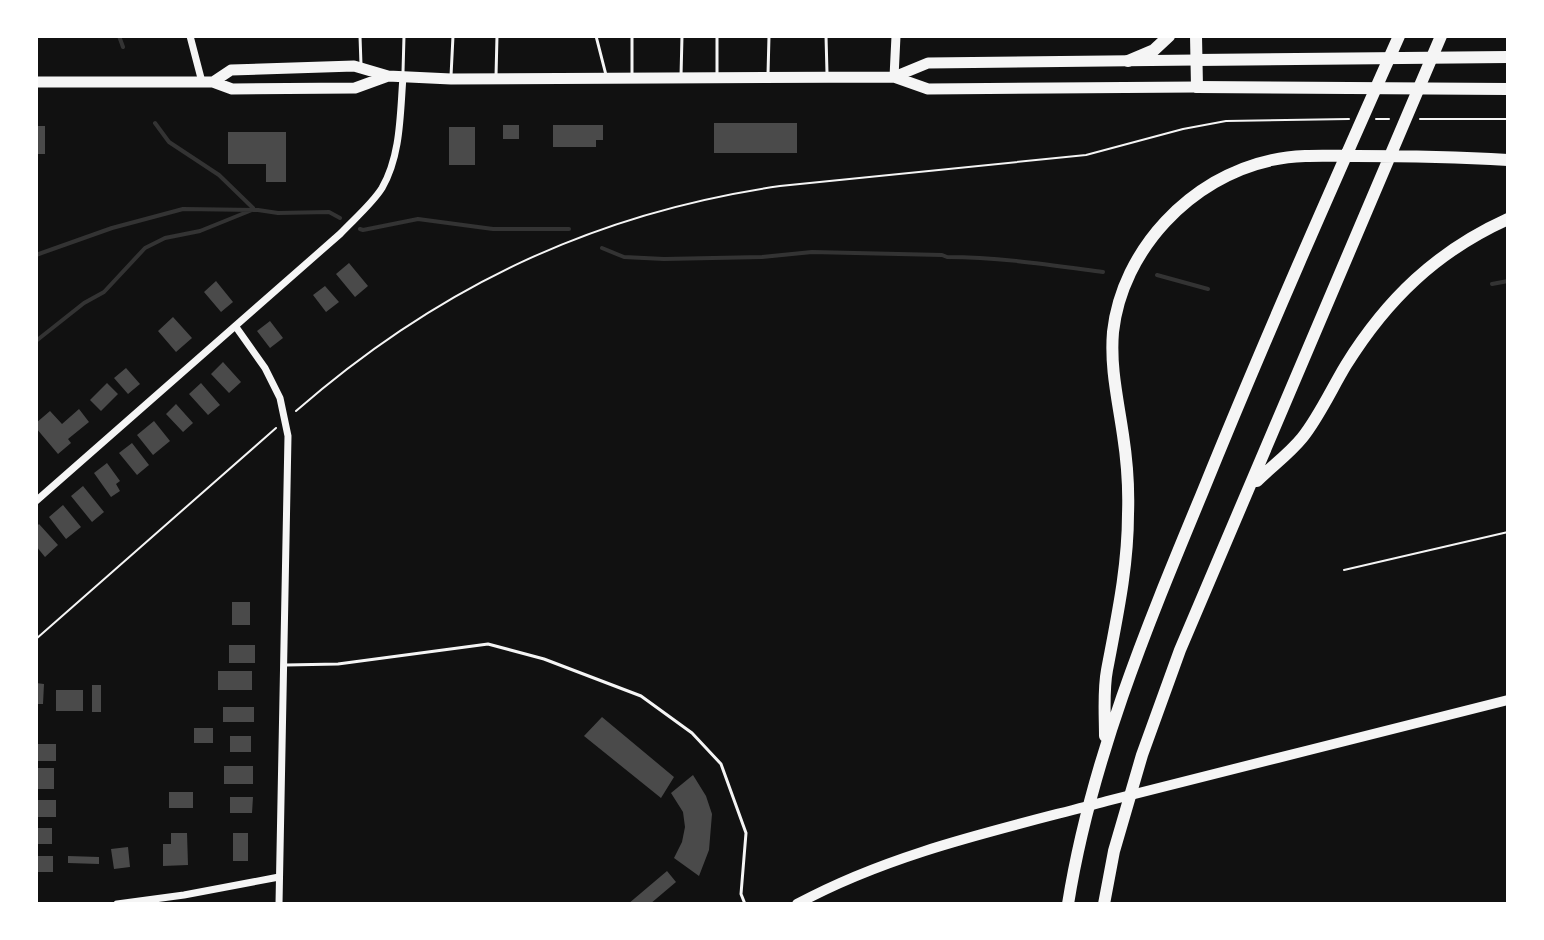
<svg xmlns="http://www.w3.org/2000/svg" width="1544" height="940" viewBox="0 0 1544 940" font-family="Overpass,sans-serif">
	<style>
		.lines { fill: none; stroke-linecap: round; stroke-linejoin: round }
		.stream { stroke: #333; stroke-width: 4 }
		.building { fill: #4a4a4a }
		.path { stroke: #f5f5f5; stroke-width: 2 }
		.service { stroke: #f5f5f5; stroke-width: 3 }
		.minor { stroke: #f5f5f5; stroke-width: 7 }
		.tertiary { stroke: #f5f5f5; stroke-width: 9 }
		.secondary { stroke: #f5f5f5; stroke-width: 10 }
		.primary { stroke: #f5f5f5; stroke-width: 11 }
		.trunk { stroke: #f5f5f5; stroke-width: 12 }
		.motorway { stroke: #f5f5f5; stroke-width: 12 }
	</style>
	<rect width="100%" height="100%" fill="#111"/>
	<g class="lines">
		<path class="stream" d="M119,36L123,47
			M155,123L169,142L219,175L253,208
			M360,229L363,230L418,219L493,229H569
			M602,248L624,257L664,259L762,257L812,252L942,255L947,257C1000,257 1051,265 1103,272
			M36,255L112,228L183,209L258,210L278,213L329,212L340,218
			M1157,275L1208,289
			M1492,284L1508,281
			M36,341L84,303L104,292L145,248L165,238L200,231L252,210"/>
	</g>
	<path class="building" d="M714,123H797V153H714Z
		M503,125H519V139H503Z
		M553,125H603V140H596V147H553Z
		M36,126H45V154H36Z
		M449,127H475V165H449Z
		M228,132H286V182H266V164H228Z
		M349,263L368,286L355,297L336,274Z
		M216,281L233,302L221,312L204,292Z
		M325,286L339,302L326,312L313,295Z
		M173,317L192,338L176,352L158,331Z
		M270,321L283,338L270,348L257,331Z
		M223,362L241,382L229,393L211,374Z
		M126,368L140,384L128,394L114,378Z
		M107,383L118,394L101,411L90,400Z
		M201,383L220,405L208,415L189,394Z
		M176,404L193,423L183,432L166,414Z
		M79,409L89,422L68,439L71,443L58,454L36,428V423L50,411L62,424Z
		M154,421L170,441L153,455L137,435Z
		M132,443L149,465L137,475L119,453Z
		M107,463L120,481L116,484L120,491L111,497L94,473Z
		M83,486L104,512L92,522L71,496Z
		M63,505L81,527L66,539L49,517Z
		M39,524L58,545L45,557L36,546V527Z
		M232,602H250V625H232Z
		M229,645H255V663H229Z
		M218,671H252V690H218Z
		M36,683L44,684L43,704H36Z
		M92,685H101V712H92Z
		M56,690H83V711H56Z
		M223,707H254V722H223Z
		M602,717L674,777L661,798L584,736Z
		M194,728H213V743H194Z
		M230,736H251V752H230Z
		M36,744H56V761H36Z
		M224,766H253V784H224Z
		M36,768H54V789H36Z
		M693,775L706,796L712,814L709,850L699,876L674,858L682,842L685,827L683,812L671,793Z
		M169,792H193V808H169Z
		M230,797H253L252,813H230Z
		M36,800H56V817H36Z
		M36,828H52V844H36Z
		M171,833H187L188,865L163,866V844H171Z
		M233,833H248V861H233Z
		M128,847L130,867L114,869L111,849Z
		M36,856H53V872H36Z
		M68,856L99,857V864L68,863Z
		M667,871L676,882L650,904H628Z"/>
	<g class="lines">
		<path class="path" d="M1376,119H1389
			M1420,119H1508
			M296,411C438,287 594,213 780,186L1086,155L1183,129L1226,121L1349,119
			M1344,570L1508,532
			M36,639L276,428"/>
		<path class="service" d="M360,36L361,65
			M596,36L606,75
			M632,36V76
			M717,36V76
			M826,36L827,73
			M403,72L404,36
			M768,74L769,36
			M451,76L453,36
			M496,76L497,36
			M681,76L682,36
			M286,665L338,664L488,644L544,659L641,696L692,733L721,764L746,833L741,894L745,904"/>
		<path class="minor" d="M190,36L202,82
			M236,327L265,368L280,398L288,436L279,904
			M36,501L340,234C353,220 372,204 382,188C401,155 400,114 403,77
			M117,904L184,895L279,877"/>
		<path class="tertiary" d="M894,77L896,36"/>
		<path class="secondary" d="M797,904C893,852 1002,829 1107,801C1241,767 1374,734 1508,700"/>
		<path class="primary" d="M894,77L928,63L1196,60
			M36,82H213L232,89L355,88L388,76
			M213,82L231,70L354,66L388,76L451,79L894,77L928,89L1197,87"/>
		<path class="trunk" d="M1196,60L1508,57
			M1197,87L1508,89"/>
		<path class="motorway" d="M1196,36L1197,87
			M1128,61L1154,50L1169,36
			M1257,481C1271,467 1289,454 1302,438C1319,417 1332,388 1346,365C1387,299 1437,251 1508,219
			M1105,736C1105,715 1103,691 1107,670C1117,617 1128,567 1128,514C1129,487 1127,461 1123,435C1118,400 1110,368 1113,332C1122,250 1191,177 1272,160C1299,154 1328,156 1356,156C1407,156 1457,157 1508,160
			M1068,904C1091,760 1147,626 1203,491C1265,338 1332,187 1399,36
			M1104,904L1114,851L1142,755L1180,650L1441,36"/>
	</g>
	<rect width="1544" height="940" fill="none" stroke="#ffffff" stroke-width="76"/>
</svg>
